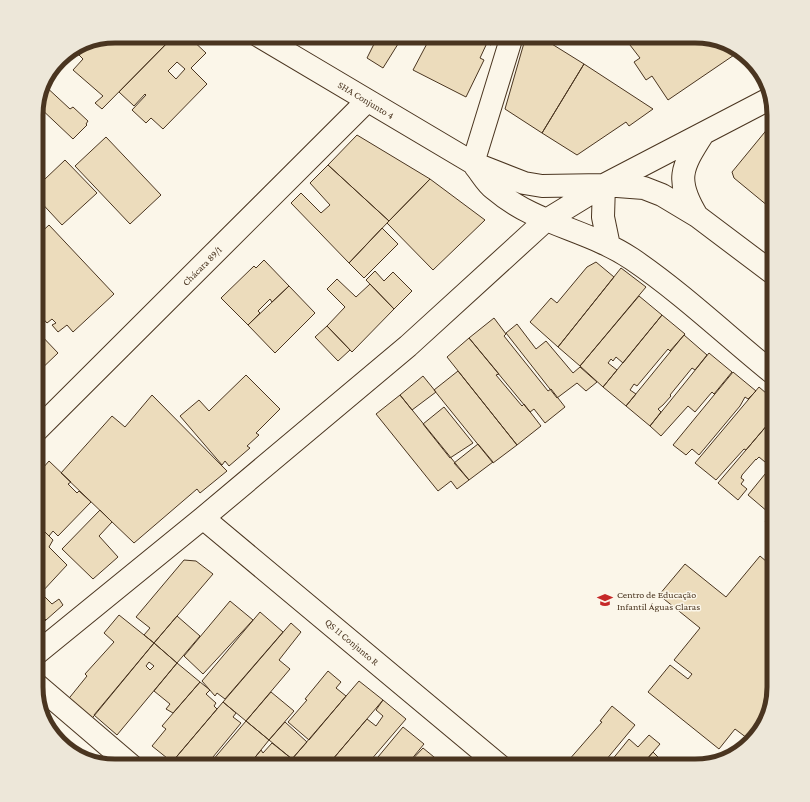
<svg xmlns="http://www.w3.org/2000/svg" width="810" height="802" viewBox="0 0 810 802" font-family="'Crimson Pro',serif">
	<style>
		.building { fill: #ecdcbc; stroke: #4a3520; fill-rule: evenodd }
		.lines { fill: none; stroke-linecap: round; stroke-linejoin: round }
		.minor-casing { stroke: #4a3520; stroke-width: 24 }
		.minor { stroke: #fbf6e9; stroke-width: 22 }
		.labels { text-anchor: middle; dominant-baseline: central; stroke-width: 3; stroke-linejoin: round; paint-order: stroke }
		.street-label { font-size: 10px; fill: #4a3520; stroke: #fbf6e9 }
		.poi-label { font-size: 10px; fill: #4a3520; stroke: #fbf6e9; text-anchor: start }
		.rim { fill: none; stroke: #4a3520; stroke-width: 5 }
	</style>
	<rect width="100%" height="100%" fill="#fbf6e9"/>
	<path class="building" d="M115,36H174L102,109L95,103L103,96L73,70L83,59L73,49L85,42Z
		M174,36H188L206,53L191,68L207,84L163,129L151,118L146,123L132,110L146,95L145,94L134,106L119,92ZM177,62L185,69L176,79L168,71Z
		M378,36H403L383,68L367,58Z
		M431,36H494L491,45L487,43L480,58L484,60L466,97L413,70Z
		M526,36H539L584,64L542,133L505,109Z
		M539,36H566L563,44Z
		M623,36H700L730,44L740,51L668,100L652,76L646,80L634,62L640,58Z
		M584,64L653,109L629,126L626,122L577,155L542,133Z
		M43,84L70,109L73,107L88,121L86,124L87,125L73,139L37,105Z
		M774,124V211L734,178L732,172L769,127Z
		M357,135L430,179L389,221L328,165Z
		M106,137L161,195L130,224L75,166Z
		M65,160L97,193L62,225L36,197V177L40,174L45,179Z
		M328,165L389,221L349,263L291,203L301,193L321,213L330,205L310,183Z
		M430,179L485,220L433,270L387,223Z
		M49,225L114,294L73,332L67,325L58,332L52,325L56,323L52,319L47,323L36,311V237Z
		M382,228L398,244L364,278L349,263Z
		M264,260L289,286L272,302L270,299L258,311L260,313L248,325L221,298L254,266L256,268Z
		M596,262L614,277L558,347L530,322L551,298L557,303L587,267Z
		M621,268L646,287L580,366L558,347Z
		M375,271L384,281L393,272L412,291L394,309L366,280Z
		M337,279L356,297L370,284L394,309L352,352L327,326L345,307L327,289Z
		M289,286L315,313L275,353L248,325Z
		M639,296L662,315L623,363L616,357L613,361L611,359L608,363L617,370L603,387L580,366Z
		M662,315L685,334L670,351L668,349L637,386L634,384L630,390L636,394L626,406L603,387Z
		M494,318L506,334L504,336L548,391L551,389L565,407L545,423L534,409L530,412L469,338Z
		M517,324L536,349L546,341L573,373L580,367L597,382L586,391L577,383L557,398L506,333Z
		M327,326L350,350L338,361L315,337Z
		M37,331L58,353L36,374V332Z
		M684,335L707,355L695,370L692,368L670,395L671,396L663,405L658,409L661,412L650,426L626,406Z
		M469,338L499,374L496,375L522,406L524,404L541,426L517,445L447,357Z
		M709,353L732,372L714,394L712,392L695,412L688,406L661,436L650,426Z
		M458,371L517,445L493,463L434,390Z
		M733,372L756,391L748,399L745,397L740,406L699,455L692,449L686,455L673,445Z
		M246,375L280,409L256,433L259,435L247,446L250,448L229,466L225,461L222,465L180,416L199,400L209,411Z
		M423,376L436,392L412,410L400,395Z
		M759,387L774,400V417L746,450L744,449L716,480L695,463Z
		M152,395L227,471L200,493L197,489L134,543L61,473L112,416L125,427Z
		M400,395L469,480L457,489L451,481L438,491L376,414Z
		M444,407L473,443L450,458L423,424Z
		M774,417V463L771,467L759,457L756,460V459L742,475L741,478L744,480L741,484L747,489L738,500L718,483Z
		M478,444L493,462L469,480L454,463Z
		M49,461L71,482L68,484L77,493L79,491L91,502L58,536L53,531L49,536L36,523V476Z
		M774,463V505L768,512L748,495Z
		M100,510L112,522L99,536L118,557L93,579L62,549Z
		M774,511V530L765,522Z
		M36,523L53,540L49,547L67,565L41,593L52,604L59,599L63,605L46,620L36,611Z
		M760,556L774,568V687L768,718L751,741L735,729L719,749L648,692L670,665L688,679L692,674L674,660L700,628L659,595L685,564L726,597Z
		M184,560L196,561L213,574L154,643L144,635L150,628L136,617Z
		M230,601L253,620L203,674L184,656Z
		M36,611L46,620L36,629Z
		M260,612L283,632L225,699L217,693L215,696L202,681Z
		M119,615L154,643L89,722L66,702L87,676L85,674L114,642L104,633Z
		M177,616L200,636L177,663L154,643Z
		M291,623L301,632L279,660L290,669L246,721L223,702Z
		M154,643L177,663L117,735L94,715ZM149,662L154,666L150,670L146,666Z
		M177,663L200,682L173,713L166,709L170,704L154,691Z
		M328,671L341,682L336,688L346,696L309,740L288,722L307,700L305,699Z
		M359,681L383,700L327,766H300L292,759Z
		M200,682L210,690L206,694L216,703L214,706L217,709L172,762L152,746L166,729L162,726Z
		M271,692L294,711L269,740L246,721Z
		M383,700L406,719L370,761L366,766H327L367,719L376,726L383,716L376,710Z
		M223,702L236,713L233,717L241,723L213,757L215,758L209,766H179L173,761Z
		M612,706L635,725L601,766H561L567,760L568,761L602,722L600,721Z
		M246,721L269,740L248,766H218L212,761Z
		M285,722L307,742L292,759L269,740Z
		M403,727L424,744L406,766H366L370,761L373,763Z
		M649,735L660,744L641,766H607L629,739L638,747Z
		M272,743L292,759L286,766H248L261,750L263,753Z
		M423,748L445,766H406Z
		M653,752L663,762L668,766H641Z
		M292,759L300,766H286Z"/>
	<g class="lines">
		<g class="minor-casing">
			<path id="minor" d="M259,36L473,163L524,183L542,186L604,185L644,188L662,195L697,216L774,274
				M473,163L512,36
				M475,166C481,173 486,183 494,189C536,225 587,229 632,259C682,293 727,336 774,374
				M604,185L603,217L609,246
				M697,216C675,180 681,168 703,134
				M36,431L367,101
				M203,518L500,766
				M36,654L203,518L408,346L545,221L604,185L771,98
				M36,684L132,766"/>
		</g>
		<use href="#minor" class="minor"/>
	</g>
	<defs>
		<g id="school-bare" transform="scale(1.2)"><path d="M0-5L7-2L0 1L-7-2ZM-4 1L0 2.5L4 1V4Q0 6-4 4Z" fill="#c62828" stroke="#fbf6e9" stroke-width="2.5" paint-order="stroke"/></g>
	</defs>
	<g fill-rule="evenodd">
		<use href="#school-bare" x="605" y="600"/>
	</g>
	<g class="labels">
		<g class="street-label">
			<text transform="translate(366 100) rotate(31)">SHA Conjunto 4</text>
			<text transform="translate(202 266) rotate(-45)">Chácara 89/1</text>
			<text transform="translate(352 642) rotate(40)">QS 11 Conjunto R</text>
		</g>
		<g class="poi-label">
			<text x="617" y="594">Centro de Educação<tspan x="617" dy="12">Infantil Águas Claras</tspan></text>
		</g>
	</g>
	<path d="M0 0H810V802H0ZM115 43H695A72 72 0 0 1 767 115V687A72 72 0 0 1 695 759H115A72 72 0 0 1 43 687V115A72 72 0 0 1 115 43Z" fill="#ede7d9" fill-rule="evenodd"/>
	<path class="rim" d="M115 43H695A72 72 0 0 1 767 115V687A72 72 0 0 1 695 759H115A72 72 0 0 1 43 687V115A72 72 0 0 1 115 43Z"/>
</svg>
